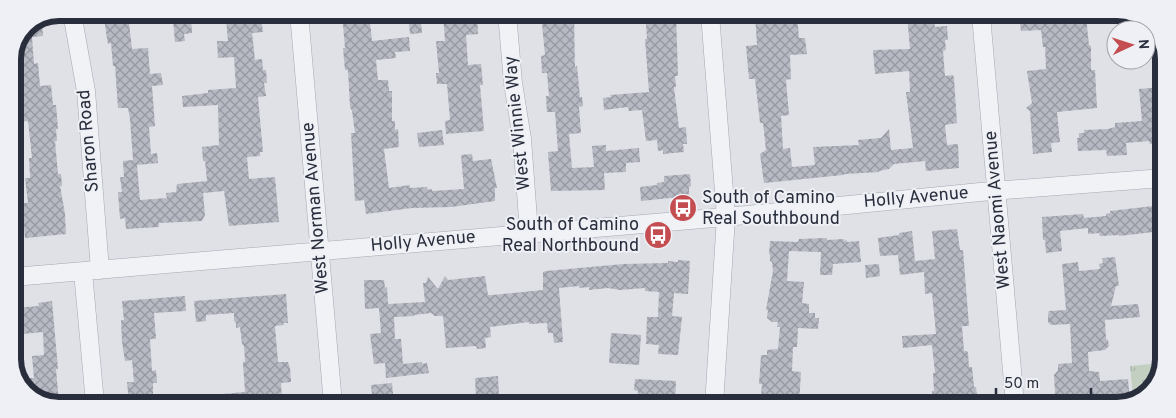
<svg xmlns="http://www.w3.org/2000/svg" width="1176" height="418" viewBox="0 0 1176 418" font-family="Overpass,sans-serif">
	<style>
		.park { fill: url(#park-tufts) }
		.building { fill: url(#building-cross-hatch) }
		.lines { fill: none; stroke-linecap: round; stroke-linejoin: round }
		.minor-casing { stroke: #a5a8b1; stroke-width: 19 }
		.minor { stroke: #f1f2f6; stroke-width: 18 }
		.labels { text-anchor: middle; dominant-baseline: central; stroke-width: 4; stroke-linejoin: round; paint-order: stroke }
		.street-label { font-size: 18px; fill: #292e3d; stroke: #eef0f5 }
		.poi-label { font-size: 18px; fill: #292e3d; stroke: #eef0f5; text-anchor: start }
		.rim { fill: none; stroke: #292e3d; stroke-width: 6 }
	</style>
	<defs>
		<pattern id="park-tufts" width="24" height="20" patternUnits="userSpaceOnUse" patternTransform="scale(1.25)"><rect width="24" height="20" fill="#c3d0c1"/><path d="M3 7l-1-3M5 7V3M7 7l1-3M15 17l-1-3M17 17v-4M19 17l1-3" fill="none" stroke="#a8b3a7"/></pattern>
		<pattern id="building-cross-hatch" width="8" height="8" patternUnits="userSpaceOnUse" patternTransform="scale(1.25)"><rect width="8" height="8" fill="#b7bac3"/><path d="M0 0l8 8M0 8l8-8" fill="none" stroke="#9598a0"/></pattern>
	</defs>
	<rect width="100%" height="100%" fill="#dfe1e7"/>
	<path class="park" d="M1161,363V374L1145,396L1133,398L1130,366Z"/>
	<path class="building" d="M106,13H133L134,22L129,23L132,49L148,48L150,74L161,73L163,85L152,86L155,126L149,127L151,154L157,153L158,163L137,165L140,200L167,198L166,193L176,192L177,184L207,181L205,161H203L202,147L219,145L218,105L183,107L182,96L208,93V90L236,88L234,57L218,58L217,41H228L226,19L261,17L263,32L252,33L255,60L262,59L263,70H266L267,83H264L266,96L258,97L263,152H260V156L247,157L249,179L275,177L279,222L229,226L224,191L203,193L205,215L202,221L159,223V227L126,229L125,218L120,219L118,192H122L120,177H124L123,161L133,160L130,119L128,108H118L115,66H113L111,43L108,44L106,32L104,15L106,14Z
		M342,13H369L372,41L409,37L410,51L395,52L396,58L376,60L378,80H388L389,91H392V121H395V130L398,129L399,147L384,149L389,188L410,185V188L427,187L428,190L432,189V191L464,189L461,155L472,154L473,161L491,159L497,188H495V201L451,207L412,208L366,214L364,200L355,201L351,133H355L352,111L350,107L348,70H345L343,48H345Z
		M408,13H420L422,33L410,34Z
		M443,13H477L478,34L466,35L468,65L481,64L483,85H480L484,131L446,134L445,121L450,120L447,84H437L436,73H439L436,41H445Z
		M537,14H574L575,67L577,66L580,97H582L583,106L579,107L581,133L569,134L572,168L594,167L592,146L606,145V151L639,148L640,162L626,163V172L604,173L605,190L551,191L548,152L558,151L555,112H547L546,96H549L547,73H542L541,56L545,55L542,24H538Z
		M648,14H676L678,76H675L676,87H674L679,128L686,127L687,144H683L684,152L663,154V150L658,151L657,140L646,141L642,110L629,111L628,107L604,110L603,98L611,97L610,95L649,92L645,39H647L646,23Z
		M755,14H781V16L797,14L799,38H805L807,54L790,55L791,79L786,80L789,115L781,116L783,149L790,148L792,167L815,165L813,147L859,145L858,140L881,138L889,129L891,150L913,148L906,92H910L909,71L875,74L873,50L910,49L907,14H927L928,24L934,23L935,27L947,26L948,40H945L946,50L943,51L945,76L953,75L954,78L957,123L945,125L947,145L958,144L959,168L926,171L925,161L894,164L889,169L879,171V172L845,174L843,175L764,183L760,154L766,150L763,123H760L755,79H749L746,46L757,45Z
		M1047,15H1096L1087,22V26L1089,45L1091,46V70H1095L1097,108L1057,112L1060,142L1051,143L1052,152L1033,154L1030,111L1026,108L1032,103L1027,71L1046,69L1045,47H1043L1041,30L1021,31L1019,17Z
		M191,19L192,33L184,34L185,41L175,42L173,20Z
		M42,22L43,36L32,37L34,64L38,63L40,86L51,85L53,105H56L58,129H56L57,141H55L58,174H61L62,186H60L65,214L66,234L25,238L22,203H28L25,178H30L29,158H32L28,121L13,123V109L19,108L16,81H13V56L24,31L31,30L30,24Z
		M1163,87V103H1160L1161,128H1163V143L1150,144L1149,141L1126,143L1127,155L1107,156L1106,150L1078,151L1077,138H1079V133H1084V130L1108,129L1115,127V123L1142,121L1139,89Z
		M442,130L444,145L419,147L417,133Z
		M690,174L691,186L689,187V196L641,201L640,187L657,185V183L664,182V176Z
		M1153,206L1156,207V209L1160,208V211H1162V231L1119,236V235L1100,236L1099,233L1088,234V228L1060,231L1062,251L1046,253L1045,240H1043L1042,217L1083,214L1084,218L1106,216V214L1110,213V211Z
		M957,229L960,250H963L969,326H962L964,351H967L968,353L969,367H972L974,387H976L978,405H934L932,391H934L933,373H935L932,345L903,348L902,336L936,334L932,293L925,294L924,272L900,275L898,255L880,256L878,238L899,235V233L912,231L915,261L935,259L932,231Z
		M827,238V240L844,239V241L847,240V242L859,241L861,262L833,264L832,275H820L821,252L789,251L787,281L804,282L802,303L809,304V313H815V318H819L818,329L798,328L797,347H793L792,371L801,372L799,405H760L762,384H759L761,355H767V350L778,349L780,327H777L778,322H772L767,318L768,310H766L773,271L772,262L770,261V254H769L770,241L798,242L799,239Z
		M1115,257L1119,286H1116L1111,306L1138,304L1140,317L1105,320L1106,339L1108,340L1109,346L1105,350L1088,352L1089,371L1099,372L1100,381L1128,379L1130,401L1117,402L1116,398L1095,400L1096,405H1079L1078,400L1059,402L1052,396L1055,393L1054,375L1058,370V364L1072,363L1070,324L1051,325L1048,322V315L1049,311L1066,310L1062,264L1078,262L1079,271L1100,269L1099,264L1103,263L1102,258Z
		M678,260L690,261L688,294L674,293L672,316L682,317L678,355L658,354L659,345L646,344L647,317H658L659,292L645,291V288L620,290L608,288L589,290V287L579,288V286L559,288L563,342L554,343L553,333H548L547,323L529,324V322L490,327L491,337L485,338L486,348L477,349L476,346L446,348L443,316H435L431,313L414,315V316L394,317L395,339H401L403,364L422,362V364L427,363L429,373L386,378L385,363L374,364L370,334L381,333L379,308L365,309L364,280H384L385,288L387,287L388,304L425,302L423,283H426L428,277L438,289L445,276L448,280L485,276L488,295H492L543,290V272L546,271L624,264L668,263V261L678,262Z
		M879,264L880,276L866,278L865,265Z
		M286,294L288,323H283L284,325L275,326L278,362H288L290,368L291,382L281,383L282,404H257V402L199,403V396L245,392L243,363L245,361L244,346L242,344L240,327L236,328V323L234,321V313L206,315V321L196,322L194,301Z
		M185,296L186,311L154,313L156,339H150L152,371L156,370L157,383H153V403H129L127,382H134L132,360L125,361L122,342L121,320H124L122,301Z
		M52,301L58,369H56L59,403H44L32,394L30,378H34L32,356L44,355L43,332L22,334L21,322L13,323V308L39,306L38,303Z
		M611,333L641,335L639,365L609,363Z
		M498,376L499,396L476,398L475,378Z
		M635,379L676,381L675,403H671L670,405L637,404L638,391L634,390Z
		M392,383L394,404H373L371,385Z"/>
	<g class="lines">
		<g class="minor-casing">
			<path id="minor" d="M72,13L86,91L100,270
				M299,13L333,404
				M507,13L513,83L522,139L529,232
				M710,14L726,217L714,405
				M981,15L1015,405
				M83,272L95,403
				M13,277L726,217L980,192L1163,178"/>
		</g>
		<use href="#minor" class="minor"/>
	</g>
	<defs>
		<g id="bus-disc" transform="scale(1.4375)"><circle r="9.5" fill="#c34d51" stroke="#eef0f5"/><path d="M-5-6H5V4H4V6H2V4H-2V6H-4V4H-5ZM-3.5-4V0h7V-4ZM-3.5 1.2v1.5H-2V1.2ZM2 1.2v1.5H3.5V1.2Z" fill="#fff"/></g>
	</defs>
	<g fill-rule="evenodd">
		<use href="#bus-disc" x="683" y="208"/>
		<use href="#bus-disc" x="658" y="235"/>
	</g>
	<g class="labels">
		<g class="street-label">
			<text transform="translate(518 123) rotate(-96)">West Winnie Way</text>
			<text transform="translate(89 141) rotate(-95)">Sharon Road</text>
			<text transform="translate(916 198) rotate(-5)">Holly Avenue</text>
			<text transform="translate(316 208) rotate(-95)">West Norman Avenue</text>
			<text transform="translate(998 210) rotate(-95)">West Naomi Avenue</text>
			<text transform="translate(423 242) rotate(-5)">Holly Avenue</text>
		</g>
		<g class="poi-label">
			<text x="702" y="198">South of Camino<tspan x="702" dy="21">Real Southbound</tspan></text>
			<text x="639" y="225" text-anchor="end">South of Camino<tspan x="639" dy="21">Real Northbound</tspan></text>
		</g>
	</g>
	<path d="M0 0H1176V418H0ZM59 21H1117A38 38 0 0 1 1155 59V359A38 38 0 0 1 1117 397H59A38 38 0 0 1 21 359V59A38 38 0 0 1 59 21Z" fill="#eef0f5" fill-rule="evenodd"/>
	<path class="rim" d="M59 21H1117A38 38 0 0 1 1155 59V359A38 38 0 0 1 1117 397H59A38 38 0 0 1 21 359V59A38 38 0 0 1 59 21Z"/>
	<g transform="translate(1131 45) rotate(86)"><circle r="24" fill="#eef0f5" stroke="#9fa2ab"/>
	<path d="M0-4L9 19L0 12L-9 19Z" fill="#c34d51"/>
	<text y="-8" font-size="14" font-weight="bold" text-anchor="middle" fill="#292e3d">N</text>
	</g>
	<path d="M996 388v8h95v-8" fill="none" stroke="#292e3d" stroke-width="2.5"/>
	<text x="1004" y="388" font-size="15" fill="#292e3d" stroke="#eef0f5" stroke-width="4" paint-order="stroke">50 m</text>
</svg>
